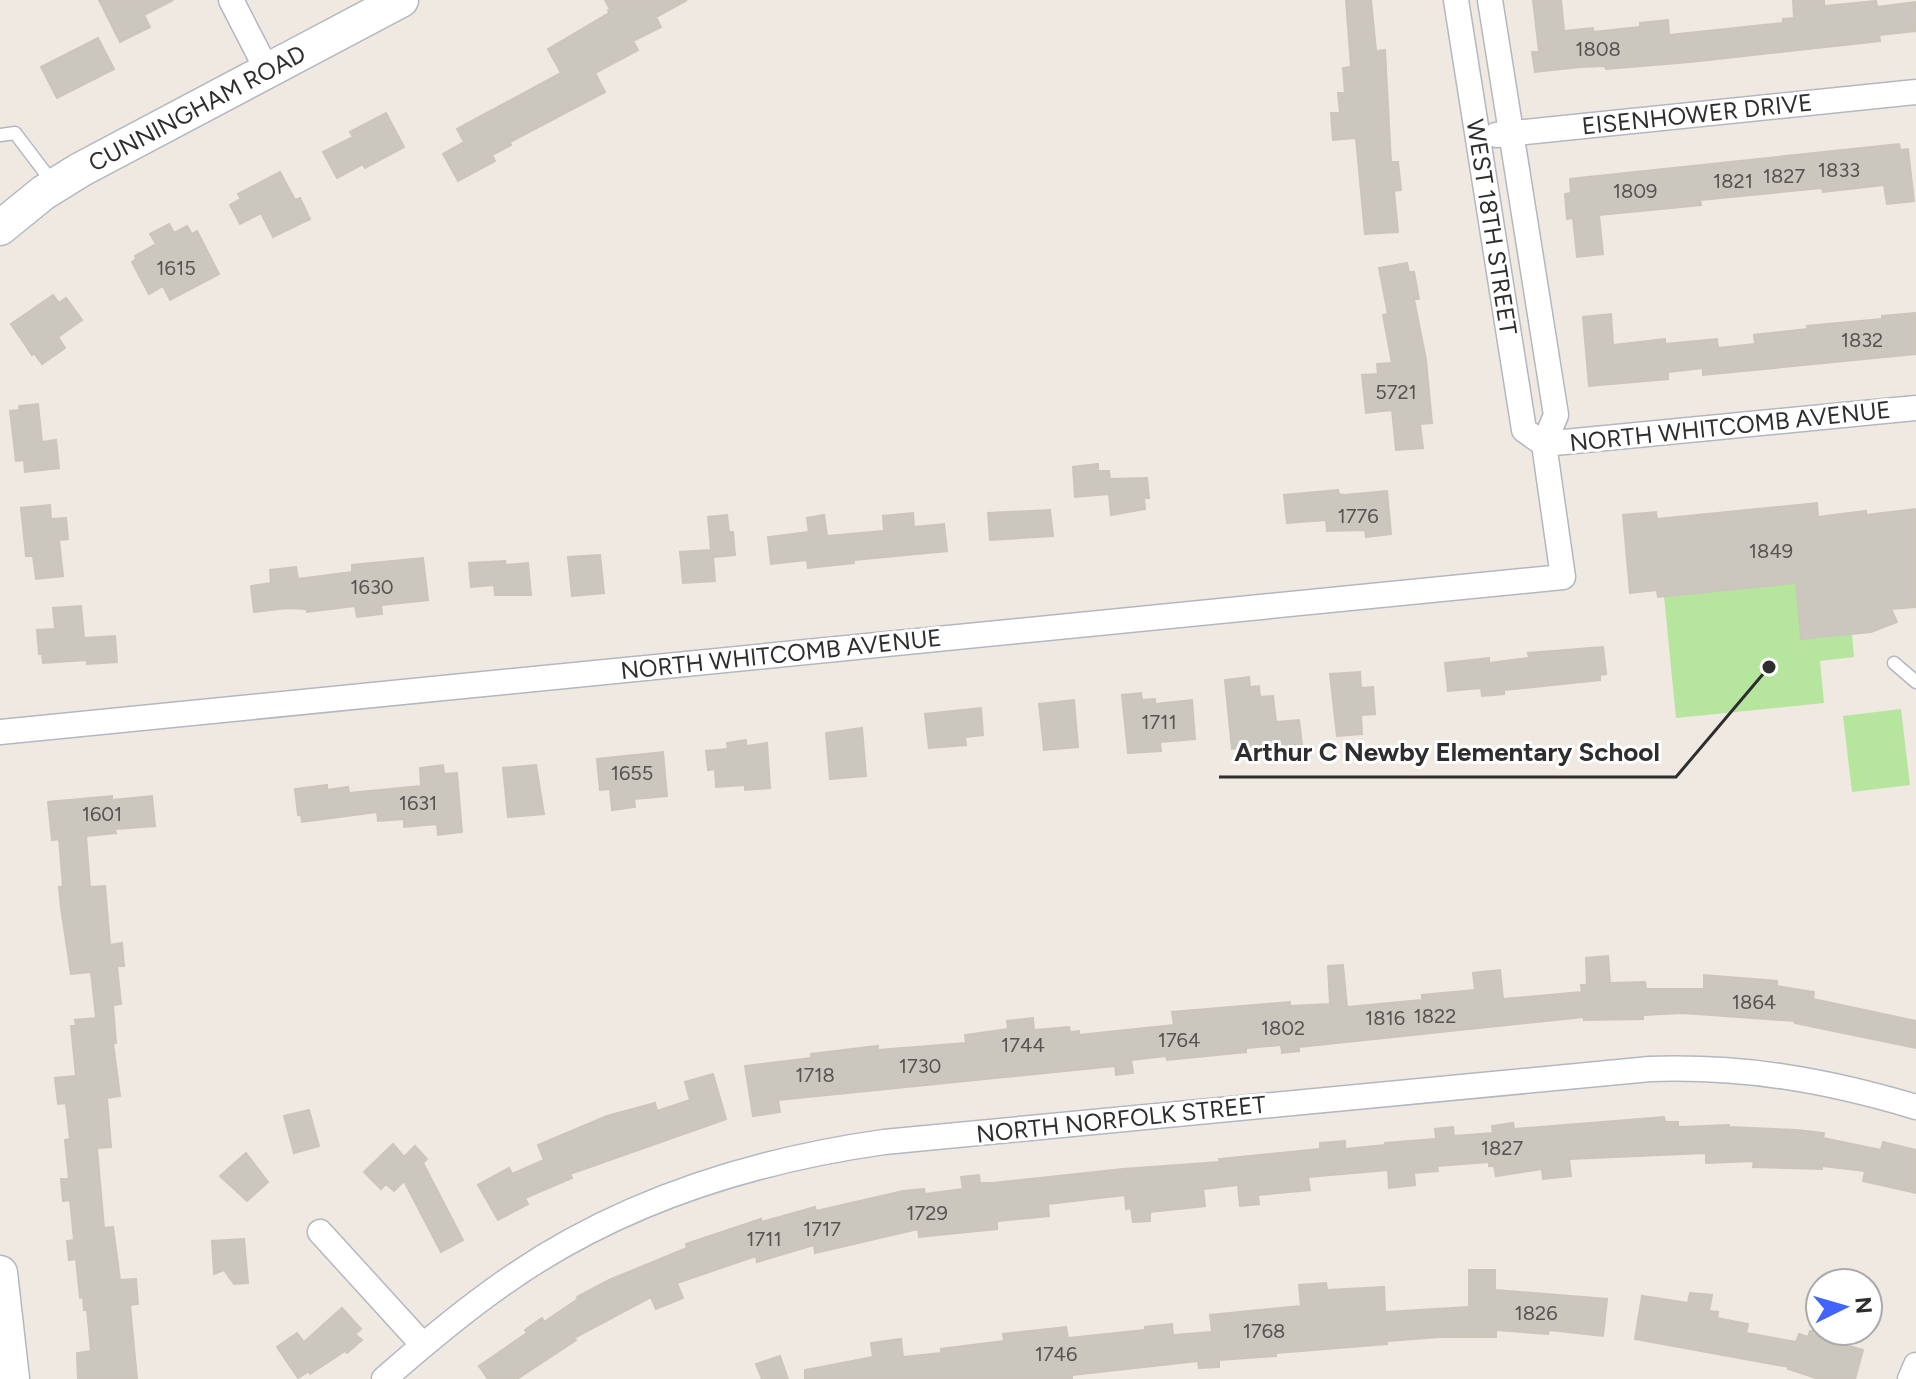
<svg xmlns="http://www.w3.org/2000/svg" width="1916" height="1379" viewBox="0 0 1916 1379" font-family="Figtree,sans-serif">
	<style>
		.green { fill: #b6e59e }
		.building { fill: #cbc7bf; stroke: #cbc5ba; stroke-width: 2 }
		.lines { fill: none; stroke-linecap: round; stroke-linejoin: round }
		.lane-casing { stroke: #b4b7c1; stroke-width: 15 }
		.street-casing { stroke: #b4b7c1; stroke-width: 27 }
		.secondary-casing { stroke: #b4b7c1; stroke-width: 37 }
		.lane { stroke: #fff; stroke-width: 12 }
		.street { stroke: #fff; stroke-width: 24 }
		.secondary { stroke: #fff; stroke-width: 34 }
		.labels { text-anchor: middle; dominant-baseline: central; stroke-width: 6; stroke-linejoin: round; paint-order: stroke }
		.number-label { font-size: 20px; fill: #555452 }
		.street-label { font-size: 24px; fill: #2e2e2e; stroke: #fff }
		.leader { fill: none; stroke: #2e2e2e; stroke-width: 3 }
		.callout-dot { fill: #2e2e2e; stroke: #fff; stroke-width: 3 }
		.callout-label { font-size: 26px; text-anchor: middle; font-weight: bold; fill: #2e2e2e; stroke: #fff; stroke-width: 6; stroke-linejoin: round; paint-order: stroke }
	</style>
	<rect width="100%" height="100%" fill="#efe9e1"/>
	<path class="green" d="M1796,583L1802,639L1852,634L1854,657L1820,661L1824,703L1676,718L1664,596Z
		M1901,709L1910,785L1852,792L1843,716Z"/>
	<path class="building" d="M99,0H173L144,15L150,27L120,42Z
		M605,0H687L656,17L661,27L633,41L638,50L595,73L605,92L510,142L511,145L492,155L495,161L458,181L443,154L464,142L457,129L561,73L548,49L609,13L608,10L610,9Z
		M1346,0H1371L1376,51L1385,50L1391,162H1398L1401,190L1394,191L1398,232L1365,234L1356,138L1333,140L1331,113H1340L1338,93H1345L1343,68L1351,67Z
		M1533,0H1561L1564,31L1593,28V32L1640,27V23L1668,20L1669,35L1783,23V19L1794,18L1793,0H1824V6L1876,1L1877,7L1916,2V31L1879,35L1880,41L1690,62L1606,69L1605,66L1580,67L1535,72L1532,52H1539Z
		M98,38L114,69L57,98L41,67Z
		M386,113L404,147L365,168L363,164L337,178L323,152L353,137L350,132Z
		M1899,144L1900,150L1908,149L1914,201L1887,204L1884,185L1823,192L1822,188L1700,200L1701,205L1599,215L1603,254L1577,257L1573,218L1567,219L1565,194L1571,193L1570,179Z
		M280,172L295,200L300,198L310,219L273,237L261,213L240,224L230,205L241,199L238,194Z
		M169,224L174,233L187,226L192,234L197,231L219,274L170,300L163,286L149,294L132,262L136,259L135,256L156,244L150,234Z
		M1407,263L1409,272H1414L1419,299H1414L1426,360L1432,423L1420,424L1423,448L1396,450L1392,410L1366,413L1362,375L1378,374L1377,364L1392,363L1383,315L1388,314L1379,268Z
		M53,295L59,303L66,298L82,320L58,337L65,348L42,364L34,353L32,355L11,324Z
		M1916,313V354L1703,375V368L1668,372V379L1589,386L1583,317L1611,314L1613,345L1665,339V344L1717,339L1718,348L1755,344L1754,335L1808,329L1807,326L1882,319V316Z
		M38,404L42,442L56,440L59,468L25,472L24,460L16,461L10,411L20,410L19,406Z
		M1098,464V471H1109L1110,479L1147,478L1149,498H1144L1145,509L1111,515L1109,494L1075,497L1073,467Z
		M1338,490L1339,494L1344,495L1387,491L1391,534L1366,537L1365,530L1327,531L1326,520L1287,523L1284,495Z
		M1817,503L1818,517L1866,511V515L1916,509V607L1891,609L1897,622L1871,632L1801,639L1796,583L1658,597L1657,590L1630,593L1623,515L1656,512L1657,519Z
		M50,505L51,519L66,518L68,539L59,540L63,576L36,579L33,556H26L21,508Z
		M1050,510L1053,536L990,540L988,513Z
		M913,513L914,527L944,524L947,551L854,560V563L808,568L807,560L771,564L768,537L809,532L807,518L824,515L827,536L884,531L883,516Z
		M727,515L729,532H733L735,555L713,557L715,581L683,583L680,552L711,550L708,517Z
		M600,555L604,593L572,596L568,557Z
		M423,558L428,600L381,605L382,614L357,617L355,606L307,612L306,609L287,608L254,612L251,586L271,583L270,570L296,567L298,579L352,572V565Z
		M505,561L506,565L528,563L531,595H495L494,585L471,587L469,563Z
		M81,606L84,638L115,636L117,662L87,664V660L43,663L42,654H39L37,630L55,629L53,608Z
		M1603,647L1606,674L1600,675V680L1504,690V694L1482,696L1481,688L1448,691L1445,663L1489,658V663L1529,658L1528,653Z
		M1360,672L1361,688L1373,687L1375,714L1361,715L1362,734L1337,736L1330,674Z
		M1249,677L1250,687L1259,686L1260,697L1273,696L1276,722L1299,720L1302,745L1277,748L1276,744L1232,749L1225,680Z
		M1141,693L1142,700L1155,699V704L1192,700L1195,739L1160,742L1161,751L1128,753L1122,695Z
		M1074,700L1078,747L1044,750L1039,704Z
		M981,708L983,735L965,737L966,745L929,748L925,714Z
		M862,728L866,776L830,779L826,733Z
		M746,740V746L767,743L770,788L745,790V785L716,787L715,769L708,770L706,751L728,749L727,743Z
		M663,752L667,796L634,799L635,807L612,810L610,789L600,790L597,759Z
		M443,765L444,774L457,773L462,832L438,835L437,824L404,827V819L378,821L377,812L302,822L301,815H298L295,789L327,785V790L348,787L349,793L421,786L420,768Z
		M536,765L544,814L508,817L503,768Z
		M112,796V800L152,796L155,826L115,829L116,833L86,836L90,887L105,886L110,945L122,943L124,966H117L121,1004L113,1005L116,1043H113L120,1096L107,1098L111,1147L97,1148L104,1228L113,1227L120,1280L136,1279L138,1304L130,1305L137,1379H78L77,1353L91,1351L87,1310H84L83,1297L80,1298L76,1259L69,1260L67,1241L74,1240L70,1200L63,1201L61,1179H69L65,1140L70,1139L66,1103L58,1104L55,1078L76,1076L71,1026H76L75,1020L96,1018L91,972L71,974L61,908L59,887H63L59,839L52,840L48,802Z
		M1608,956L1610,983L1645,982L1646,989H1704V975L1777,981V986L1814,992L1813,999L1916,1021V1048L1795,1023L1796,1021L1682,1013L1643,1015V1019L1584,1020V1017L1299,1047V1051L1282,1053L1281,1045L1246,1048V1052L1167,1060L1166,1056L1131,1060L1133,1073L1116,1075L1115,1066L778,1100L780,1112L753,1116L745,1066L811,1058V1054L878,1046V1050L966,1043L965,1035L1008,1029L1007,1021L1033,1018L1034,1030L1069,1027L1070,1032L1079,1031V1035L1174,1025L1172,1012L1290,1002V1006L1330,1004L1328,966L1343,965L1347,1007L1422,1000V995L1475,990L1473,973L1500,970L1503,999L1582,992L1581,985H1587L1586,958Z
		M713,1074L726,1119L570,1174L572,1178L525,1198L528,1204L498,1220L478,1185L509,1168L512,1174L544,1160L538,1145L607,1116L655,1103L657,1111L690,1100L685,1082Z
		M309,1110L319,1146L294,1153L284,1116Z
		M1664,1117L1665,1122H1678V1127L1729,1125V1127L1797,1130L1824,1133L1823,1138L1881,1150L1883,1142L1916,1150V1193L1863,1181L1865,1171L1822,1166V1169L1753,1167L1754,1161L1706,1163V1153L1569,1159L1571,1176L1543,1179L1542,1169L1496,1176L1494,1166H1489V1162L1437,1166L1438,1171L1414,1173L1415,1185L1389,1188L1388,1170L1308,1177L1310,1190L1258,1195L1259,1204L1240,1206L1238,1185L1203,1189L1205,1206L1150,1212V1221L1133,1222L1131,1208L1126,1209L1125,1195L1048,1204L1049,1216L997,1221V1229L919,1237L918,1229L815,1253L814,1245L757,1262L756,1256L677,1283L683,1298L656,1309L651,1297L574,1338L576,1340L517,1379H488L479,1366L527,1333L525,1330L542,1318L544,1322L578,1299L577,1297L609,1280L687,1248L686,1244L761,1219V1222L815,1207L816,1211L903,1191L924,1189L925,1194L963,1189L961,1177L979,1175L980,1183H993L1123,1169L1220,1162L1219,1159L1320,1149V1143L1345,1141V1149L1385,1145V1143L1436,1139L1435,1129L1453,1127L1454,1136L1493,1133L1492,1126L1513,1123L1514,1129Z
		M393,1144L404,1157L415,1146L427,1159L423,1163L463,1240L441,1252L404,1181L394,1191L386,1184L381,1189L364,1172Z
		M246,1153L268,1182L247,1201L220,1176Z
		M244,1239L248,1283L234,1284L224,1270L214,1274L212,1241Z
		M1469,1270H1495V1290L1607,1299L1603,1336L1549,1330L1548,1334L1496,1330V1337H1440L1387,1341V1344L1276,1353V1356L1219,1360V1367L1199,1368L1198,1361L1072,1375V1379H805V1370L873,1357L871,1343L901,1339L903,1357L941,1353V1349L1004,1341L1003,1334L1066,1327L1068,1338L1145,1330V1327L1172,1324L1173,1335L1212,1332L1210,1315L1301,1306L1299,1285L1326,1283L1327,1290L1384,1287L1385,1312L1469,1307Z
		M1690,1293L1712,1295L1709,1311L1718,1312L1717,1318L1748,1324L1746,1333L1796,1342L1799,1334L1808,1337L1810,1331H1831L1828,1340L1863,1350L1855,1379H1819L1788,1369L1789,1367L1635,1339L1642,1296L1688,1303Z
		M342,1308L361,1329L355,1334L362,1340L347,1353L345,1351L310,1374L309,1371L298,1378L277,1347L297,1333L304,1342Z
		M780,1356L788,1379H762L756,1364Z"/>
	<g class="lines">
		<g class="lane-casing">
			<path id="lane" d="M0,135L15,133L53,183
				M1894,663L1916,682"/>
		</g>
		<g class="street-casing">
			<path id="street" d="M231,0L267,70
				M1456,0L1524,430L1544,444
				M1496,135L1916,92
				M1544,444L1916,408
				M0,732L1563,577L1544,444L1556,415L1490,0
				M320,1232L423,1345
				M384,1379C424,1344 464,1310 508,1280C620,1202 750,1161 884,1142L1650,1069C1745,1066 1826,1080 1916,1107
				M1910,1379L1916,1365"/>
		</g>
		<g class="secondary-casing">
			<path id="secondary" d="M0,228L43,193L80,170L401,0
				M0,1273L12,1379"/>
		</g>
		<use href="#lane" class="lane"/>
		<use href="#street" class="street"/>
		<use href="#secondary" class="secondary"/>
	</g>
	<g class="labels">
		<g class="number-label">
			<text x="1598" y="49">1808</text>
			<text x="1839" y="170">1833</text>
			<text x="1784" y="176">1827</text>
			<text x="1733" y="181">1821</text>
			<text x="1635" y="191">1809</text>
			<text x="176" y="268">1615</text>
			<text x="1862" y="340">1832</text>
			<text x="1396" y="392">5721</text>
			<text x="1358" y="516">1776</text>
			<text x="1771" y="551">1849</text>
			<text x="372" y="587">1630</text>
			<text x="1159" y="722">1711</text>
			<text x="632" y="773">1655</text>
			<text x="418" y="803">1631</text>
			<text x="102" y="814">1601</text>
			<text x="1754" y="1002">1864</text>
			<text x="1435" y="1016">1822</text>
			<text x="1385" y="1018">1816</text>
			<text x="1283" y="1028">1802</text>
			<text x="1179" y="1040">1764</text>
			<text x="1023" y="1045">1744</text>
			<text x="920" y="1066">1730</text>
			<text x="815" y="1075">1718</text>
			<text x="1502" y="1148">1827</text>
			<text x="927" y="1213">1729</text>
			<text x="822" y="1229">1717</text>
			<text x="764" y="1239">1711</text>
			<text x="1536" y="1313">1826</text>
			<text x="1264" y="1331">1768</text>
			<text x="1056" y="1354">1746</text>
		</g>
		<g class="street-label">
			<text transform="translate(197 108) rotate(-28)">CUNNINGHAM ROAD</text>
			<text transform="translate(1697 114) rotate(-6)">EISENHOWER DRIVE</text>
			<text transform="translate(1492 227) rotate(81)">WEST 18TH STREET</text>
			<text transform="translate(1730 426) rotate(-6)">NORTH WHITCOMB AVENUE</text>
			<text transform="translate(781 654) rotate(-6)">NORTH WHITCOMB AVENUE</text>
			<text transform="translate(1121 1119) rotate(-6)">NORTH NORFOLK STREET</text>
		</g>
	</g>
	<path class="leader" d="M1769 667L1676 777H1219"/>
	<circle class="callout-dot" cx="1769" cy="667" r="8"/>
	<g class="callout-label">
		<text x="1447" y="761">Arthur C Newby Elementary School</text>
	</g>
	<g transform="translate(1844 1307) rotate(85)"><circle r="38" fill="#ffffff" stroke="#ababab" stroke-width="2"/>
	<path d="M0-6L14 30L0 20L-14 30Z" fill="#4264fb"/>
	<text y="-12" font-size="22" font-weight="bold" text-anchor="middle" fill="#2e2e2e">N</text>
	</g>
</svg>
